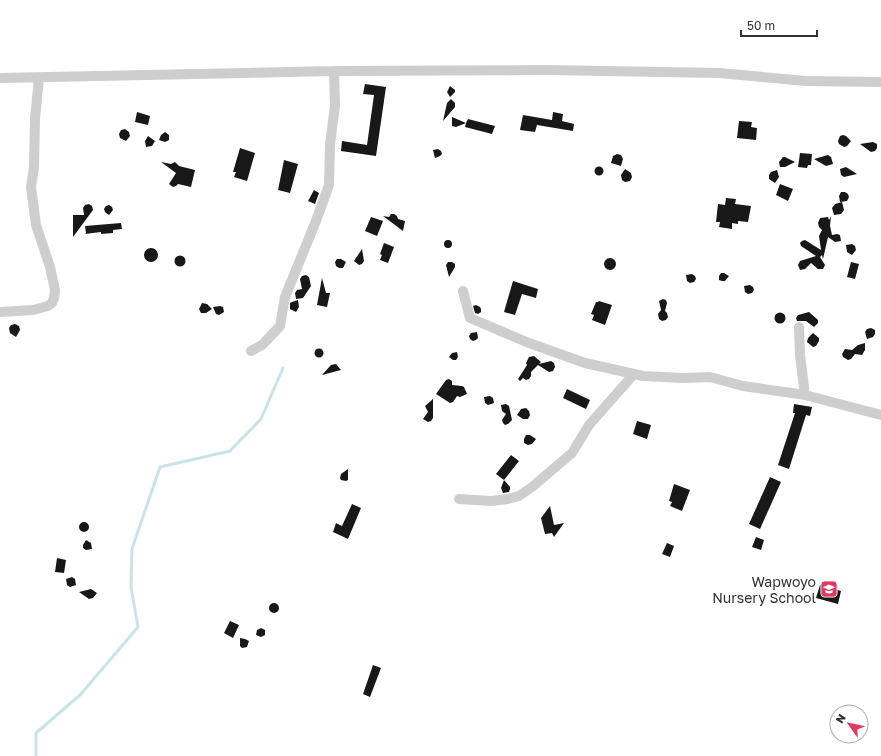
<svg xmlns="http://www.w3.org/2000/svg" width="881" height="756" viewBox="0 0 881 756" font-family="'Golos Text',sans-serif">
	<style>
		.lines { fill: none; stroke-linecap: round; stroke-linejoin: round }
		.stream { stroke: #cae3ea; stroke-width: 3 }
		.building { fill: #181818 }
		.minor { stroke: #cecece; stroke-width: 10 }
		.labels { text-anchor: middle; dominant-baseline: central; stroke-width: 4; stroke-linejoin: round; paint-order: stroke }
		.poi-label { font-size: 14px; fill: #313131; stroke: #fff; text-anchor: end }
	</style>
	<rect width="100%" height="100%" fill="#fff"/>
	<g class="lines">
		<path class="stream" d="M36,756V733L80,695L138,627L131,587L132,549L160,467L230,451L261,419L283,368"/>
	</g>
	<path class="building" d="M365,84L386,87L376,156L341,151L342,141L367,145L374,95L363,94Z
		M450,86L455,90V92L450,97L447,92Z
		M451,99L455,103V107L443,121L447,103Z
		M137,112L150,116L148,125L135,122Z
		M553,112L563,114L562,121L574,124L573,131L537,125L535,132L520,130L523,115L552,120Z
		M452,117L466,123L468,119L495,126L492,134L465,127L466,123L456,127L452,126Z
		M739,121L752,122L751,127L757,128L756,140L737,138Z
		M125,129L129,132L130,136L126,141L120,138L119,134L121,130Z
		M165,132L169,135V140L165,142L159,140L161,135Z
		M843,135L846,136L851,141L847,146L844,147L839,144L838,141L840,136Z
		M148,136L155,141L152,146L146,147L145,141Z
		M873,142L877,144V148L875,151L871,152L860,144Z
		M240,148L255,153L247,181L234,177L236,172H233Z
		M438,149L441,151L442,154L440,156L435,158L433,150Z
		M800,153L812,154L811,165H808L807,168L798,167Z
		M617,154L621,155L623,159L621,166L611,163L613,156Z
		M828,155L831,157L833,164L826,166L814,159Z
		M783,157H785L795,162L785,167H780L779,162Z
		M284,160L298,164L290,193L278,190Z
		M161,162L171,164L175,162L179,166L195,170L191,187L178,184L176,186L173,187L169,184L176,173Z
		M594.5 171a4.5 4.5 0 1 1 9 0a4.5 4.5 0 1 1-9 0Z
		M846,167L857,174L844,177L841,175L840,169Z
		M625,169L631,173L632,177L630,181L625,182L622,180L621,175Z
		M777,170L779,177L775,183L769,179V175L771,172Z
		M780,184L793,189L788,201L776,195Z
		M314,190L319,193L315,204L308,201Z
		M841,192H845L848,194L849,197L847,201L840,202L839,196Z
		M726,198L736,199L735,204L751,206L748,222L738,221V224L732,223V229L719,227L720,222H716L718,204L725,205Z
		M842,202L844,210L841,214L834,215L832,208L835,204Z
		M89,204L92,206L93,210L73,237V215H84L83,208L85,205Z
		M109,205L112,207L113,210L109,215L105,212L104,209L106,206Z
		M391,214H394L397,216L398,219L405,221L403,231L383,216L389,217Z
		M831,216L830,226L832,235L837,234L840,235L841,241L835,242L828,237L823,259L822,255L820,257L825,265L823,269H818L811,263L805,269L800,270L798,265L800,261L816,256L801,246L800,243L802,241L805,240L821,250L819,236L822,230L819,227L818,223L820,218L828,217L829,220Z
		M371,217L383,221L377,236L365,231Z
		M121,223L122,229L113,230V233L101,234V232L85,234L86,233L85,226Z
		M444 244a4 4 0 1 1 8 0a4 4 0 1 1-8 0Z
		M384,243L394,247L388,263L380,260L382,255L380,254Z
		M852,244L855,246L856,250L852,255L847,252L846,245Z
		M144 255a7 7 0 1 1 14 0a7 7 0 1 1-14 0Z
		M362,249L364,261L362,264L359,265L354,261Z
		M174.5 261a5.5 5.5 0 1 1 11 0a5.5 5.5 0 1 1-11 0Z
		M604 264a6 6 0 1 1 12 0a6 6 0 1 1-12 0Z
		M337,259H341L346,262L343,268H339L336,266L335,262Z
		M448,262H452L455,264V267L449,277L446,265Z
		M851,262L859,264L855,279L847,277Z
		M721,273H724L729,276L725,281H722L719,280V276Z
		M692,274L695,276L696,279L694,282L690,283L687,281L686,275Z
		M306,275L309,277L311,286L303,298L296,299L295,293L297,290L302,289L300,279L302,276Z
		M322,278L326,293H330L327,307L317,305Z
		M513,281L538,289L536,298L522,294L515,315L504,312Z
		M750,285L753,287L754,290L752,293L748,294L745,292L744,286Z
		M663,299L666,300L667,303L665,311L667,313L668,317L666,320L662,321L659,319L658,314L661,310L659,301Z
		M298,300L299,307L296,312L290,309V303L292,302Z
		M599,301L612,305L605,325L592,320L594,315L591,314L596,302H598Z
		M202,303L207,304L212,309L206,313H201L199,309Z
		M476,305L480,307L481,309V312L478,314L475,313L473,306Z
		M220,306L223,307L224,312L219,315L216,314L213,307Z
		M809,312L818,320V323L814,327L806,321H797L796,318L798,315Z
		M774.5 318a5.5 5.5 0 1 1 11 0a5.5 5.5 0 1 1-11 0Z
		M15,324L19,326L20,330L16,337L10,333L9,328L11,325Z
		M871,328L875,330V334L873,337L867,339L865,332L867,329Z
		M477,332L478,338L476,340L473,341L470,339L469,336L471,333Z
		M813,333L819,338V341L816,346L813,347L807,342L808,338Z
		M865,343V350L862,355L855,354L851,359L848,360L843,357L842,354L845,349L852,350L858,345Z
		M314.5 353a4.5 4.5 0 1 1 9 0a4.5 4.5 0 1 1-9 0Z
		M457,352L458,357L456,360H453L449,357L452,353Z
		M534,356L541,362L539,364L551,361L554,363L555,367L553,371L549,372L538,365L531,372V376L529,379L526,380L523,378L520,381L518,379L527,365L526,363L529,357Z
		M336,364L341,370L322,375L331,365Z
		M449,379L452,381V385L462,386L464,387L467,394L460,397L457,396L453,402L450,403L436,394L446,380Z
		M567,389L590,400L586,409L563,398Z
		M490,396L493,398L494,403L488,405L485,403L484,397Z
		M433,399V418L431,421L428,422L423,419L428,412L425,406Z
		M506,404L509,406L512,420L508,424L505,425L503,423L502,420L506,414L502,411L501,405Z
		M794,404L812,407L810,416L806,415L789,469L778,465L795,413H793Z
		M526,408L529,411L530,415L528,419H523L517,415L521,409Z
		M637,421L651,425L647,439L633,434Z
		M526,435H530L536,439L532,444L528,445L524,443V439Z
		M511,455L519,461L504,480L496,474Z
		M348,469V480L346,481L341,480L340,478L341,474Z
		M770,477L781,482L760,529L749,524Z
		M504,480L510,487V489L509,492L503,493L501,488Z
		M674,484L690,490L682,511L670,506L672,502L669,501Z
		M352,504L361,508L348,539L333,532L336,523L342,526Z
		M550,506L554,525L564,523L554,537L552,533L545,534L541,518Z
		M79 527a5 5 0 1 1 10 0a5 5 0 1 1-10 0Z
		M756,537L764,540L761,550L752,547Z
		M86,540L91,543L92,549L86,550L83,548V545Z
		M667,543L674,546L670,557L662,554Z
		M57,558L66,560L64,573L55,572Z
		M72,577L75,579L76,585L70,587L67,585L66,579Z
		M820,585L841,591L838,604L816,598Z
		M91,589L97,593L93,598L89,599L79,592Z
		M269 608a5 5 0 1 1 10 0a5 5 0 1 1-10 0Z
		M230,621L239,625L233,638L224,633Z
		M261,628L265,630V635L261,637L256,635L257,630Z
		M240,638L245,639L249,641L247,647L242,648L240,646Z
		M373,665L381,668L370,697L363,694Z"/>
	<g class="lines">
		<path class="minor" d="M0,78L334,71L547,70L720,73L805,81L881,82
			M463,291L470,318L529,343L585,363L643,376L683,378L710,377L743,386L805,395L881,415
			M0,312L33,310L48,306L52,303L54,298L55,290L50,267L36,225L31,187L34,167L35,119L39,78
			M799,327L800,355L805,395
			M251,351L262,345L280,326L285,297L316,221L329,185L330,144L335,106L334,71
			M459,499L491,501L508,499L519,496L532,487L572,453L589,425L634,374"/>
	</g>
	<defs>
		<g id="school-square" transform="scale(0.9)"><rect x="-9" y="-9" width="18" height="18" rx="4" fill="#e03a60" stroke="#fff"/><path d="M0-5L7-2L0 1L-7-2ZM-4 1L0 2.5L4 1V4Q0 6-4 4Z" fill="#fff"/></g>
	</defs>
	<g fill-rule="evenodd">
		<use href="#school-square" x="829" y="589"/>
	</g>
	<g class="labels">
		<g class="poi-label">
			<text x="816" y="581">Wapwoyo<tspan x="816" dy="16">Nursery School</tspan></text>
		</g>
	</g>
	<g transform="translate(849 724) rotate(303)"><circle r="19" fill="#ffffff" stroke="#adadad"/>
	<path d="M0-3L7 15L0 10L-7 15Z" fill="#e03a60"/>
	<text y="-6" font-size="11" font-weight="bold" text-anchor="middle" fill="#313131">N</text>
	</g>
	<path d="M741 30v6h76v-6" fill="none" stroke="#313131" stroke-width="2"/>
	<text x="747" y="30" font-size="12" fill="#313131" stroke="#ffffff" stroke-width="3" paint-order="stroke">50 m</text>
</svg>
